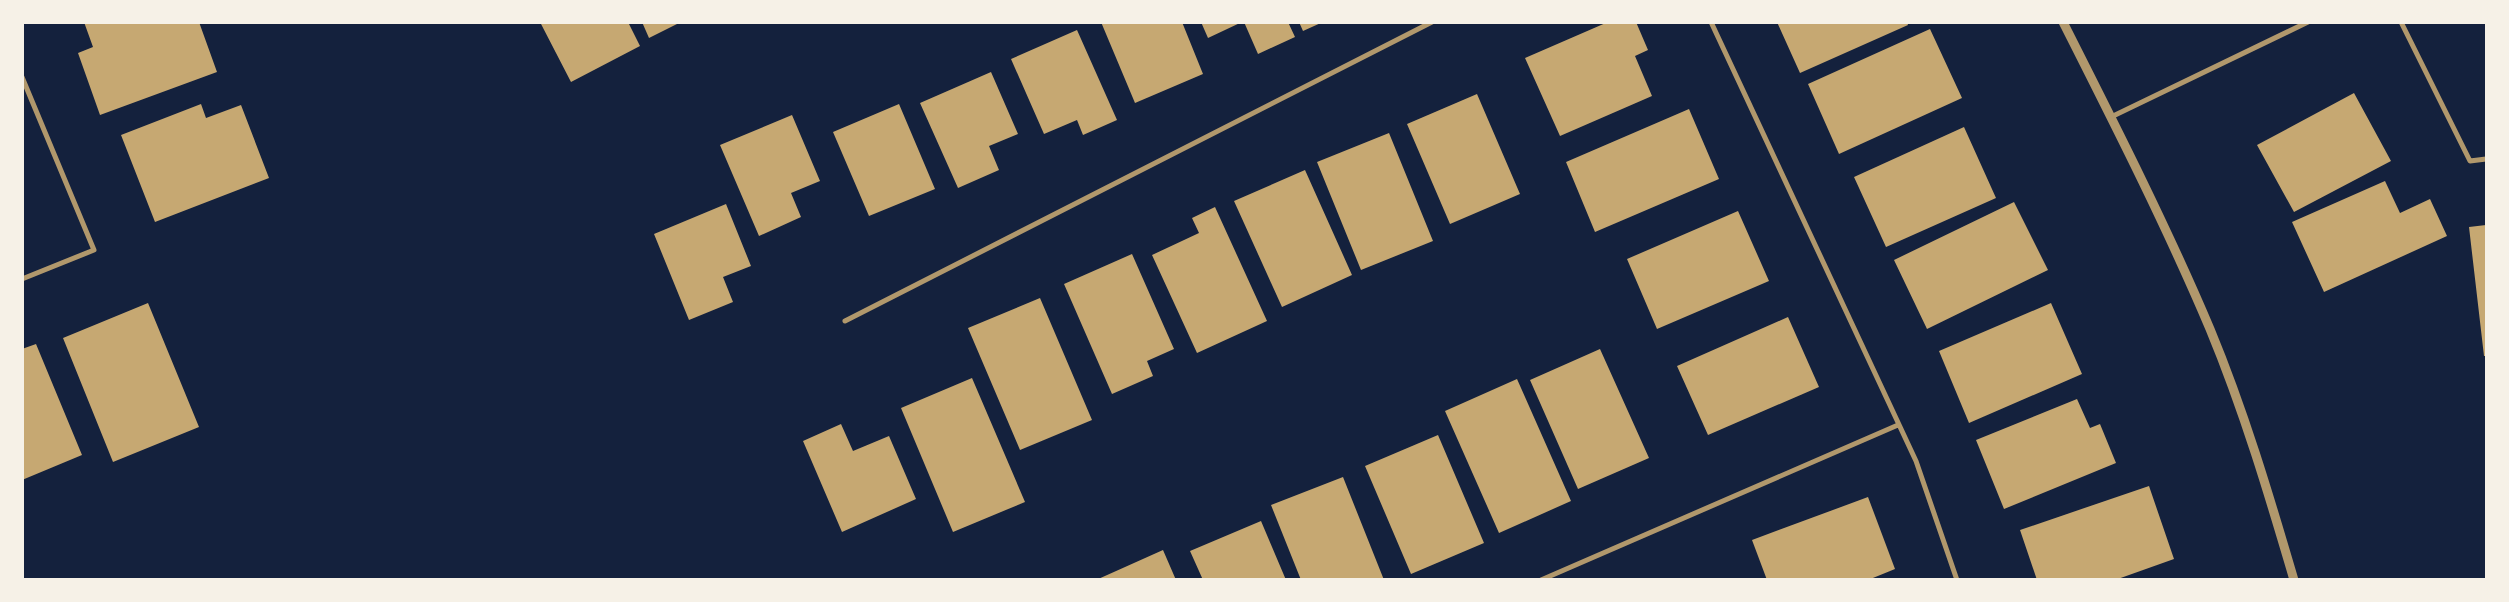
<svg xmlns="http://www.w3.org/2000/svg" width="2509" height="602" viewBox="0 0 2509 602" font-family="'Titillium Web',sans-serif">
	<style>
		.building { fill: #c6a872 }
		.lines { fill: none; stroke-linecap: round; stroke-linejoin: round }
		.minor { stroke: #b1986c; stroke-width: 5 }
		.tertiary { stroke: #b1986c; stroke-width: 9 }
	</style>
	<rect width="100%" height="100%" fill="#14213d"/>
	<path class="building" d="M84,22H199L217,72L100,115L78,53L93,47Z
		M540,22H628L640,46L571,82Z
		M642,22H681L649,38Z
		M1101,22H1182L1203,74L1135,103Z
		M1201,22H1242L1208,38Z
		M1244,22H1288L1295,37L1258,54Z
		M1299,22H1323L1303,31Z
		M1608,22H1636L1648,50L1635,56L1652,96L1560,136L1525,58Z
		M1777,22H1907L1908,25L1800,73Z
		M1930,29L1962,98L1839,154L1808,84Z
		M1077,30L1117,120L1083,135L1077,120L1044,134L1011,59Z
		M991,72L1018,134L989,146L999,170L958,188L920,103Z
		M2354,93L2391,161L2294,212L2257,145Z
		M1477,94L1520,194L1450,224L1407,124Z
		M201,104L206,118L241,105L269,178L155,222L121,135Z
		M899,104L935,189L869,216L833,132Z
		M1689,109L1719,179L1595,232L1566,162Z
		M792,115L820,181L791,193L801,217L759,236L720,145Z
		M1964,127L1996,198L1886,247L1854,177Z
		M1389,133L1433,241L1361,270L1317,162Z
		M1305,170L1352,275L1282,307L1234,201Z
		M2385,181L2400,213L2430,199L2447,236L2324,292L2292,222Z
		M2014,202L2048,270L1927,329L1894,260Z
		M726,204L751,266L723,277L733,302L689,320L654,234Z
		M1215,207L1267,321L1197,353L1152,255L1199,233L1192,218Z
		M1738,211L1769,281L1657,329L1627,259Z
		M2486,225V356H2484L2469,227Z
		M1132,254L1174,349L1147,361L1153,376L1112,394L1064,284Z
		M1040,298L1092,420L1020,450L968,328Z
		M148,303L199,427L113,462L63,338Z
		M2051,303L2082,374L1969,423L1939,351Z
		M1788,317L1819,387L1708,435L1677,366Z
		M36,344L82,455L22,480V349Z
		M1600,349L1649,458L1578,489L1530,380Z
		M972,378L1025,502L953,532L901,408Z
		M1517,379L1571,501L1499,533L1445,411Z
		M2077,399L2090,428L2100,424L2116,463L2004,509L1976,440Z
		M841,424L853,451L889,436L916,499L842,532L803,441Z
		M1438,435L1484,543L1411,574L1365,466Z
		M1343,477L1384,580H1301L1271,505Z
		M2149,486L2174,559L2115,580H2037L2020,530Z
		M1868,497L1895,569L1868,580H1767L1752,540Z
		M1261,521L1286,580H1203L1190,551Z
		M1163,550L1176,580H1096Z"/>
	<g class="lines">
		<path class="minor" d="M1711,22L1916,461L1957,580
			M2401,22L2470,161L2486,159
			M22,77L94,250L22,279
			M2111,117L2308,22
			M845,321L1432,22
			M1541,580L1898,425"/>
		<path class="tertiary" d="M2063,22C2114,123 2166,225 2210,329C2244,411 2269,495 2294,580"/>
	</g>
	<rect width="2509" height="602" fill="none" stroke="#f6f1e7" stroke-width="48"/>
</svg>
